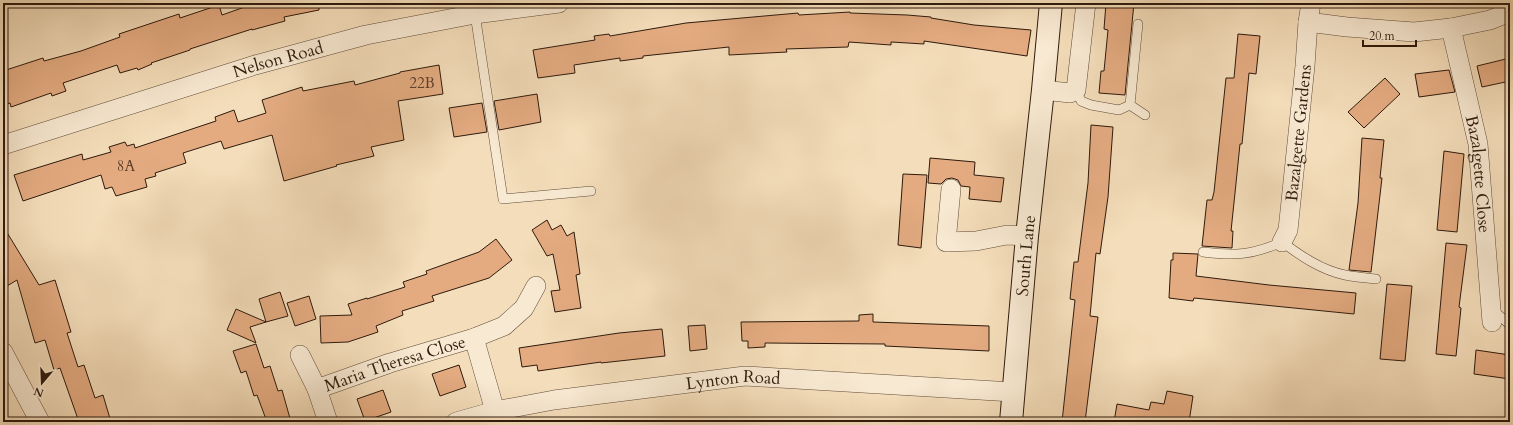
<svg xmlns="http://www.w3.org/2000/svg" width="1513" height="425" viewBox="0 0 1513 425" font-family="Cardo,serif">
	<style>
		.building { fill: #e4ab81; stroke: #2e1a0c }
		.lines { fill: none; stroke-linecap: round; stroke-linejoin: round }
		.lane-casing { stroke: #604b38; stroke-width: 10 }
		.street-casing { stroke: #604b38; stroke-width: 20 }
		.secondary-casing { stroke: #2e1a0c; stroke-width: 24 }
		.lane { stroke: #f8e9d2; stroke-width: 9 }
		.street { stroke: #f8e9d2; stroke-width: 19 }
		.secondary { stroke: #f8e9d2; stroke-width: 22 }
		.labels { text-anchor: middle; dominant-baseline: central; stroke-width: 3; stroke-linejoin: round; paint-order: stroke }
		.number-label { font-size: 15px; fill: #5c3e29 }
		.street-label { font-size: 17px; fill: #2e1a0c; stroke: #f8e9d2 }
	</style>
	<rect width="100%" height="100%" fill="#f4ddba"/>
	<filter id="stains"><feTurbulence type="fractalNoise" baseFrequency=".005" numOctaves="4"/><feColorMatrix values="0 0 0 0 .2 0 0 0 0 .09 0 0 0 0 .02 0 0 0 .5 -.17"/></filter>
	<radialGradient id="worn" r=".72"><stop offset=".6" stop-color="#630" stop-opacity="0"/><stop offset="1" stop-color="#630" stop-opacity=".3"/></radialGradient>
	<path class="building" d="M256,3H319V10L284,17L285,21L252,30V29L190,49V50L151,63L152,64L138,70L137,68L120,73L117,65L63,83L66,91L52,96L51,93L11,107L10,103L3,105V71L43,58L44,61L81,51L120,37L119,34L179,14L180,18L219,5L222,15Z
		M1106,3H1134L1125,95L1099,93L1101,71H1104L1108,30L1104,29Z
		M850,12V13L907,15L931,17V18L974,25L1031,30L1027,56L924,41V44L891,42V45L849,42L848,47L786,49L787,52L729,55V47L643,56V58L620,61V58L574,65L575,73L538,78L533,50L595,40L594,36L609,34L610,36L686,23L798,13L799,15Z
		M1238,34L1260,36L1256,74L1249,73L1242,144H1240L1235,193L1231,231H1233L1232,248L1202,246L1207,200H1212L1214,192L1226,78H1234Z
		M1510,58V81L1482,87L1477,66Z
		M439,65L443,94L398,101L404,140L371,147L374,156L336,165L337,166L284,181L272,135L224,149L221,141L183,153L186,163L155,173L156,176L145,179L147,187L116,196L112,187L105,189L101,175L23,201L14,175L82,154L83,160L111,152L109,147L125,142L127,146L134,144L135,148L216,121L215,117L234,110L238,122L266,113L262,100L302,87L303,91L354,81L355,85L400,73V72Z
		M1449,70L1455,92L1419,97L1415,74Z
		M1385,78L1400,94L1364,128L1348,112Z
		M537,94L541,122L499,130L494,101Z
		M482,103L487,132L454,137L449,108Z
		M1091,125L1113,127L1108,197L1100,254L1096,253L1090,316L1098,317L1085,422H1062L1075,300L1070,299L1074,262H1078L1088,183Z
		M1362,138L1384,140L1380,178H1382L1371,272L1349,270L1358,203Z
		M1444,151L1464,154L1457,232L1437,230Z
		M930,158L975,162L974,175L1004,178L1001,202L969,199L970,187L961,186L958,180L952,178L946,179L941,184L928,183Z
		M903,174L927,175L921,248L898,245Z
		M547,220L552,230L561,225L567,236L574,232L580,274L576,275L581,308L555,312L551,291L560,290L553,254L547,256L532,230Z
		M3,226L39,285L55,280L71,332L67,333L78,367L84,365L95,398L103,395L111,422H79L60,368L54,370L45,340L35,343L17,280L7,286L3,278Z
		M496,239L512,260L489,278L432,296L434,301L402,311L403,315L376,326L378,332L348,342L321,343L320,316L352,315L348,304L367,298V299L405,287L403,282L427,274L426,271L479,252Z
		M1446,243L1467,245L1459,307L1461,308L1456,356L1436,354Z
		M1173,253L1198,254L1196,276L1269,285L1356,293L1354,314L1194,298L1193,301L1169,298L1171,260H1173Z
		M1387,284L1412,286L1405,361L1380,359Z
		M280,292L288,316L266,322L259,299Z
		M309,296L316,319L295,326L287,303Z
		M236,309L266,322L250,327L256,343L227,330Z
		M873,314V322L989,326V351L885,346V344L765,343V347L748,348V341H742L741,322L859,321V315Z
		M705,325L707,349L690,351L688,326Z
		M662,329L665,356L601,363V362L538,371L537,365L522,367L519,348L619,333Z
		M256,344L264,368L270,366L278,391L282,390L291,422H267L257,395L254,396L246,371L241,373L233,351Z
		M1476,350L1510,355V379L1474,374Z
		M459,365L466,387L440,396L432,374Z
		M383,390L391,412L365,421L357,399Z
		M1167,391L1193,396L1189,422H1114L1117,404L1149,410L1151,402L1164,404Z"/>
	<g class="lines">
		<g class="lane-casing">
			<path id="lane" d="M475,14L503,199L591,191
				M1076,90L1081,101L1091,105L1119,110L1130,105L1138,24
				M1130,105L1145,115
				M1203,252C1235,256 1252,255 1282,242C1301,256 1321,270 1345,275C1355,277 1366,278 1376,279
				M1492,309L1510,325"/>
		</g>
		<g class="street-casing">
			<g id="street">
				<path d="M1308,22L1347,27L1414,32L1451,28L1490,20L1510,12"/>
				<path id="s1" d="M1451,28L1478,144L1492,322"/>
				<path d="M1043,90L1070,93L1076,90L1086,3"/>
				<path id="s2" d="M3,145L255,65L366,35L475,14L559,3"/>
				<path d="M951,189L946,242L976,241L1007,235L1027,236"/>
				<path id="s3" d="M1282,242L1288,230L1305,66L1308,22L1311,3"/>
				<path d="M474,338L495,411"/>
				<path d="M3,352L40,422"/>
				<path id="s4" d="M300,355L317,389L390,363L474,338L504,326L524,308L536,286"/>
				<path d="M317,389L328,422"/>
				<path id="s5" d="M456,422L495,411L554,400L745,376L1013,392"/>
			</g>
		</g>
		<g class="secondary-casing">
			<g id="secondary">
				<path id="s6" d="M1011,422L1027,236L1043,90L1051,3"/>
			</g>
		</g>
		<use href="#lane" class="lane"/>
		<use href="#street" class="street"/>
		<use href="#secondary" class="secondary"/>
	</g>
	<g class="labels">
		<g class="number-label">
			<text x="422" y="83">22B</text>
			<text x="126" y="166">8A</text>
		</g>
		<g class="street-label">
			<text stroke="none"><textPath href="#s2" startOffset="288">Nelson Road</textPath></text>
			<text stroke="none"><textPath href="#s3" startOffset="111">Bazalgette Gardens</textPath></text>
			<text stroke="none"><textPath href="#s1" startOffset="149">Bazalgette Close</textPath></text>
			<text stroke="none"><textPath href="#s6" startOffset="167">South Lane</textPath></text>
			<text stroke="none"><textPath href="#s4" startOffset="120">Maria Theresa Close</textPath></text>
			<text stroke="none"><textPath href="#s5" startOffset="281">Lynton Road</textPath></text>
		</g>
	</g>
	<rect width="1513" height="425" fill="none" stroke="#f4ddba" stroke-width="16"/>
	<rect x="4" y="4" width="1505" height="417" fill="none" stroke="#2e1a0c" stroke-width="2"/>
	<rect x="8" y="8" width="1497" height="409" fill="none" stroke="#2e1a0c"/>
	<g transform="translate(42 383) rotate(199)" stroke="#f8e9d2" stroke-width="3" paint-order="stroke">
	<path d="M0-3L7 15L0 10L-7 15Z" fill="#2e1a0c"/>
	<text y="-6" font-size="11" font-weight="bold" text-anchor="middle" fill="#2e1a0c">N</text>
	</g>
	<path d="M1363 40v6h53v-6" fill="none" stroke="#2e1a0c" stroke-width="2"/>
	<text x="1369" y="40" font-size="12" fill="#2e1a0c" stroke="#f8e9d2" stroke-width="3" paint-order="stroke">20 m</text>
	<rect width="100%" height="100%" filter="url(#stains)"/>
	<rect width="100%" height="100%" fill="url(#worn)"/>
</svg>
